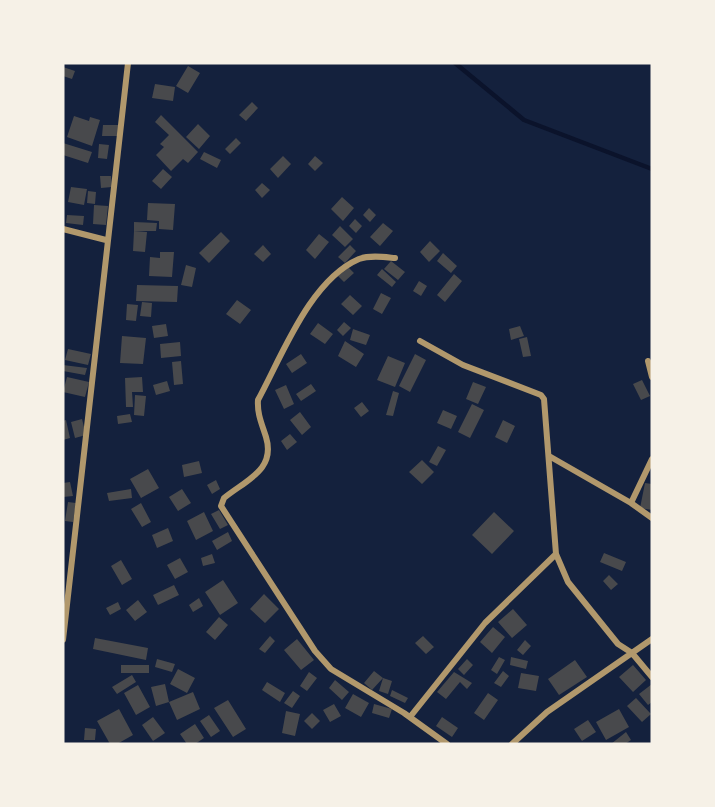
<svg xmlns="http://www.w3.org/2000/svg" width="715" height="807" viewBox="0 0 715 807" font-family="Barlow,sans-serif">
	<style>
		.lines { fill: none; stroke-linecap: round; stroke-linejoin: round }
		.stream { stroke: #0b132b; stroke-width: 4.5 }
		.building { fill: #48494c }
		.minor { stroke: #b1986c; stroke-width: 6 }
	</style>
	<rect width="100%" height="100%" fill="#14213d"/>
	<g class="lines">
		<path class="stream" d="M455,63L524,120L652,169"/>
	</g>
	<path class="building" d="M188,66L200,73L188,93L176,86Z
		M63,67L75,71L72,79L63,76Z
		M155,84L175,87L173,101L152,98Z
		M252,102L258,108L246,121L239,115Z
		M161,115L198,152L188,163L183,159L171,171L156,155L164,147L160,144L169,135L155,122Z
		M74,116L89,121L90,117L100,120L92,146L67,137Z
		M198,124L210,136L199,149L186,137Z
		M103,125H118V136H102Z
		M236,138L241,143L230,154L225,149Z
		M63,143L92,152L88,163L63,155Z
		M99,144L109,145L107,159L98,158Z
		M204,152L221,160L217,168L200,159Z
		M283,156L291,164L278,178L270,169Z
		M315,156L323,163L315,171L308,164Z
		M163,169L172,177L161,189L152,181Z
		M100,176H111L112,187L101,188Z
		M262,183L270,190L262,198L255,190Z
		M71,187L87,189L84,205L68,202Z
		M88,191L96,192L95,204L87,203Z
		M342,197L354,208L343,221L331,209Z
		M148,203L175,204L173,230L159,229V221L147,220Z
		M94,205L108,206L106,225L93,224Z
		M369,208L376,215L370,222L363,215Z
		M67,215L84,216L83,225L66,223Z
		M355,219L362,226L356,233L349,226Z
		M134,222L157,223L156,231H134Z
		M383,223L393,231L380,246L370,237Z
		M340,226L353,239L345,247L332,235Z
		M134,231L147,232L145,252L133,251Z
		M221,232L230,241L209,263L199,253Z
		M319,234L329,242L315,259L306,250Z
		M430,241L440,251L429,262L420,252Z
		M263,245L271,254L263,262L254,254Z
		M350,245L356,251L345,263L338,257Z
		M160,252H174L172,277L149,276L150,257L160,258Z
		M443,253L457,266L451,273L437,261Z
		M391,261L405,272L398,280L384,269Z
		M186,265L196,268L192,287L181,285Z
		M348,267L354,273L344,282L338,276Z
		M382,269L396,282L392,287L377,275Z
		M454,274L462,281L445,302L437,295Z
		M419,281L427,286L421,296L413,291Z
		M137,285L178,286L177,302L136,301Z
		M381,293L391,298L382,314L373,309Z
		M350,295L362,306L353,315L341,304Z
		M237,300L251,310L240,324L226,314Z
		M142,302L152,303L151,317L140,316Z
		M127,304L138,305L136,321L126,320Z
		M344,322L351,328L343,336L337,330Z
		M318,323L333,334L325,344L310,334Z
		M166,324L168,336L154,338L152,326Z
		M520,326L524,336L511,340L509,329Z
		M353,329L370,335L366,345L350,340Z
		M122,336L146,338L143,364L120,363Z
		M527,337L531,356L523,357L519,339Z
		M345,341L364,354L356,367L338,356Z
		M180,342L181,356L161,358L160,344Z
		M68,349L91,354L88,365L65,360Z
		M301,354L307,363L292,373L286,364Z
		M415,354L426,360L410,392L399,386Z
		M388,356L405,363L395,387L377,380Z
		M181,361L183,384L174,385L172,362Z
		M63,365L87,368L85,375L63,371Z
		M67,377L89,382L85,397L63,392Z
		M142,377L143,392H132L133,407H126L125,378Z
		M642,380L650,396L641,400L633,384Z
		M167,381L170,391L156,395L153,385Z
		M473,382L486,387L478,404L466,399Z
		M311,384L316,391L301,401L296,394Z
		M286,385L294,404L284,409L275,390Z
		M393,391L399,393L393,416L386,415Z
		M135,395L146,396L144,416L134,415Z
		M362,402L369,411L361,417L354,408Z
		M472,404L484,410L470,438L458,432Z
		M443,410L457,416L451,429L437,423Z
		M300,412L311,427L302,435L290,420Z
		M130,414L132,422L118,424L117,416Z
		M82,419L86,435L75,438L71,422Z
		M66,420L70,438L63,440V421Z
		M503,420L515,426L507,443L495,437Z
		M290,434L297,442L287,450L281,441Z
		M438,446L446,450L437,466L429,462Z
		M422,460L434,472L422,484L409,472Z
		M199,461L202,473L184,477L182,465Z
		M148,469L159,488L141,498L130,479Z
		M216,480L220,489L212,494L207,485Z
		M70,482L73,496L63,497V483Z
		M645,483L652,484V510L640,508Z
		M131,489L132,498L109,501L107,493Z
		M182,489L191,503L178,511L169,497Z
		M68,502L76,503L73,522L65,521Z
		M141,503L151,522L142,527L131,509Z
		M219,510L228,525L220,529L211,514Z
		M204,512L213,531L196,540L187,521Z
		M494,512L514,531L492,554L472,535Z
		M168,528L173,541L157,548L152,535Z
		M228,532L232,541L217,550L212,541Z
		M604,553L626,562L622,571L600,562Z
		M212,554L215,563L203,566L201,558Z
		M180,558L188,572L175,579L167,565Z
		M121,560L132,579L122,585L111,566Z
		M609,575L618,584L611,590L603,581Z
		M223,580L238,603L220,615L205,592Z
		M174,585L179,595L158,605L153,595Z
		M264,594L279,609L265,623L250,609Z
		M199,598L203,606L193,612L189,605Z
		M138,600L147,612L135,621L126,610Z
		M118,602L121,609L110,615L106,608Z
		M513,609L527,625L512,638L498,622Z
		M219,617L228,625L215,640L206,632Z
		M493,627L505,637L492,653L480,642Z
		M270,636L275,641L265,653L259,649Z
		M423,636L434,647L426,654L415,643Z
		M95,638L148,648L146,660L93,649Z
		M297,639L314,660L301,670L284,650Z
		M525,640L531,646L523,655L517,650Z
		M499,657L505,660L497,674L491,670Z
		M511,657L528,661L526,669L510,665Z
		M157,659L175,664L172,672L155,667Z
		M467,659L473,665L464,675L458,669Z
		M575,660L587,677L559,695L548,679Z
		M121,665H149V673H121Z
		M633,665L646,680L633,692L619,677Z
		M178,669L195,678L187,693L170,684Z
		M374,671L383,678L372,690L364,683Z
		M503,671L509,676L501,687L494,683Z
		M309,672L317,678L307,691L300,686Z
		M454,672L472,683L467,689L460,682L446,699L437,692Z
		M521,673L539,676L536,691L518,688Z
		M132,675L136,682L117,694L112,687Z
		M383,678L392,681L388,694L379,691Z
		M335,680L349,692L342,700L329,688Z
		M267,682L285,693L280,702L262,690Z
		M165,684L169,702L156,706L151,687Z
		M652,684V702L648,705L639,694Z
		M138,685L150,707L136,715L124,693Z
		M392,690L408,698L405,703L390,696Z
		M293,691L300,696L292,708L284,703Z
		M193,692L200,709L177,720L169,702Z
		M488,693L498,700L484,720L474,713Z
		M353,694L369,703L361,717L345,708Z
		M636,698L651,714L642,722L627,706Z
		M228,700L246,729L233,737L214,708Z
		M334,704L341,716L330,722L323,710Z
		M374,704L392,709L389,718L372,713Z
		M119,709L133,735L117,744H110L97,721Z
		M619,709L629,727L606,740L596,722Z
		M286,711L300,714L295,736L282,733Z
		M312,713L320,721L312,729L304,721Z
		M209,715L220,731L211,737L200,721Z
		M153,717L165,733L153,741L142,725Z
		M442,717L458,728L452,737L436,726Z
		M588,720L596,732L582,741L574,729Z
		M195,724L204,738L195,744H187L180,734Z
		M85,728L96,729L95,740H84Z
		M626,732L631,740L625,744H611Z"/>
	<g class="lines">
		<path class="minor" d="M63,229L106,240
			M395,258C384,257 370,255 359,259C310,280 282,356 258,400C257,414 262,424 266,437C276,470 246,480 224,498L221,506L315,651L331,669L404,713L447,744
			M420,341L463,365L541,395L544,399L556,554L568,582L618,644L632,653L652,677
			M648,361L652,377
			M549,456L631,503L652,518
			M631,503L652,459
			M63,640L128,63
			M410,717L485,623L556,554
			M512,744L547,712L652,639"/>
	</g>
	<rect width="715" height="807" fill="none" stroke="#f6f1e7" stroke-width="129"/>
</svg>
